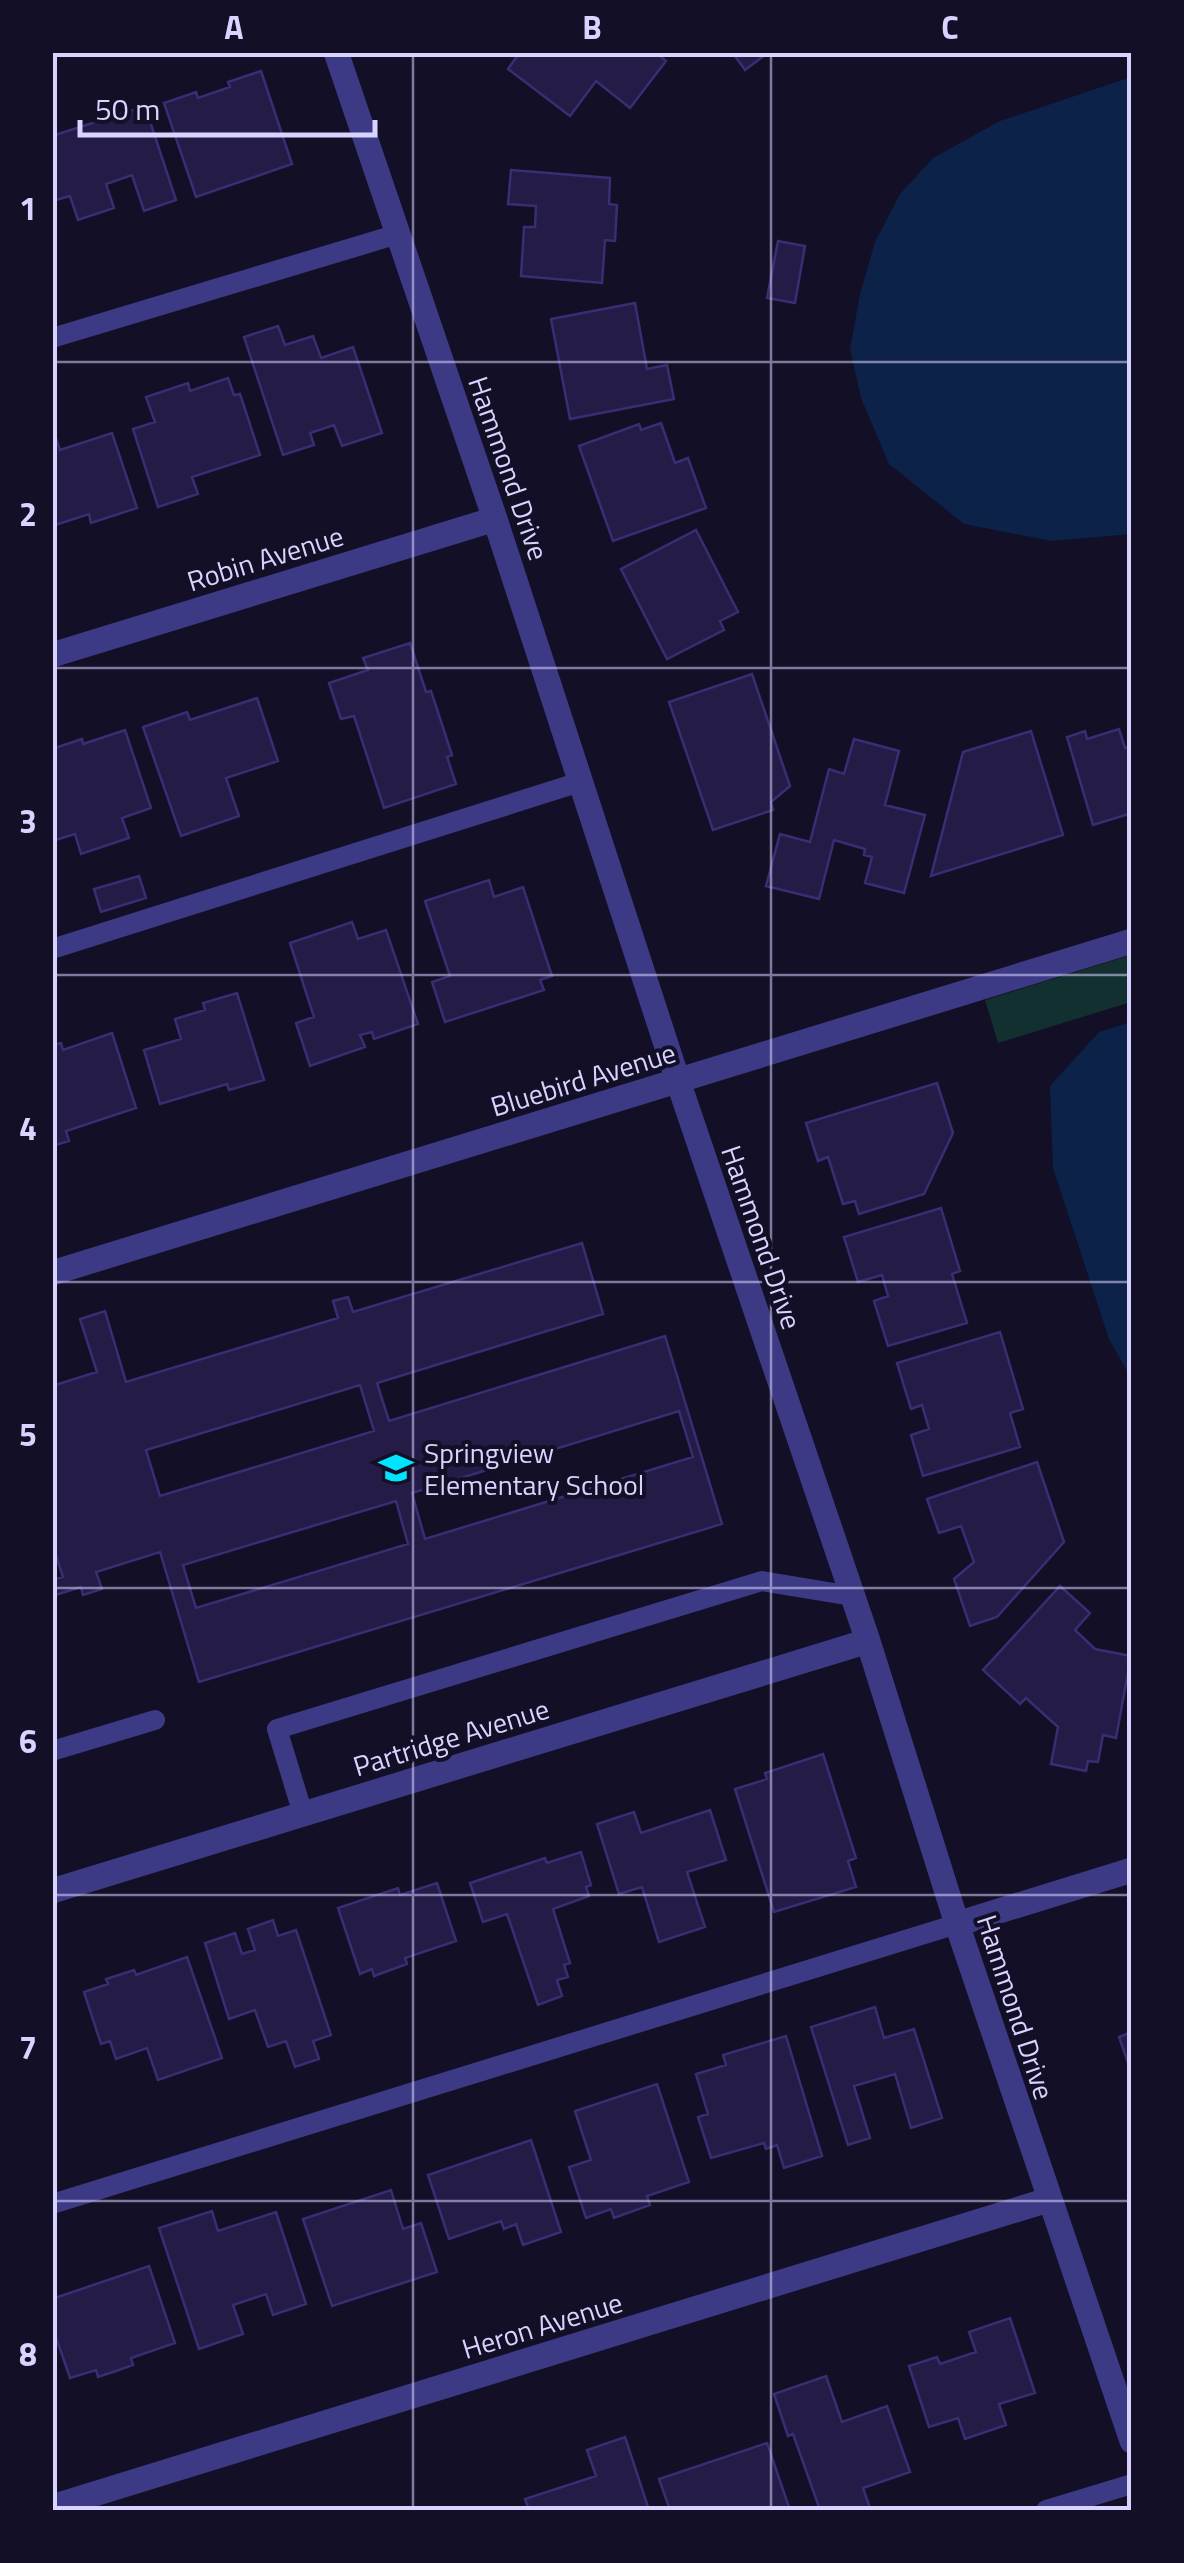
<svg xmlns="http://www.w3.org/2000/svg" width="1184" height="2563" viewBox="0 0 1184 2563" font-family="'Titillium Web',sans-serif">
	<style>
		.green { fill: #12302f }
		.water { fill: #0c2248 }
		.building { fill: #241b47; stroke: #3b2d73; stroke-width: 2.5; fill-rule: evenodd }
		.lines { fill: none; stroke-linecap: round; stroke-linejoin: round }
		.service { stroke: #3d3a85; stroke-width: 20 }
		.minor { stroke: #3d3a85; stroke-width: 25 }
		.grid { fill: none; stroke: #d9d4ff; stroke-width: 2.5; stroke-opacity: 0.55 }
		.labels { text-anchor: middle; dominant-baseline: central; stroke-width: 8; stroke-linejoin: round; paint-order: stroke }
		.street-label { font-size: 28px; fill: #d9d4ff; stroke: #130f26 }
		.poi-label { font-size: 28px; fill: #d9d4ff; stroke: #130f26; text-anchor: start }
		.neatline { fill: none; stroke: #d9d4ff; stroke-width: 4 }
		.grid-label { font-size: 32px; text-anchor: middle; font-weight: bold; fill: #d9d4ff }
	</style>
	<rect width="100%" height="100%" fill="#130f26"/>
	<path class="green" d="M1131,955V1002L998,1043L985,1000Z"/>
	<path class="water" d="M1131,77V534L1052,541L964,524L889,464L861,398L850,349L860,294L875,242L900,194L933,158L1000,121Z
		M1131,1022L1132,1023L1131,1378L1109,1339L1053,1168L1050,1086L1099,1032Z"/>
	<path class="building" d="M655,52L666,61L630,108L596,81L570,116L508,69L520,52Z
		M732,52H769L745,70Z
		M261,71L292,164L196,197L164,103L196,92L198,98L230,87L228,82Z
		M145,106L176,200L144,211L132,175L106,184L114,208L78,220L70,196L56,200L52,190V136Z
		M511,170L610,178L609,204L617,205L615,241L605,240L602,283L521,276L524,227H535L536,206L508,204Z
		M778,241L805,246L795,303L767,298Z
		M635,303L647,369L667,365L674,399L570,419L551,319Z
		M278,326L285,345L313,336L321,358L353,347L382,433L342,446L334,425L310,433L314,445L283,455L244,337Z
		M228,378L234,395L240,394L260,455L192,477L198,494L158,507L133,429L155,422L146,397L188,383L190,391Z
		M661,423L675,463L688,458L706,508L613,541L579,446L639,424L641,430Z
		M52,427L60,450L112,433L137,508L91,523L89,514L52,526Z
		M696,530L738,612L720,621L724,630L667,659L621,569Z
		M410,643L426,692L431,691L452,755L447,757L456,784L384,808L354,716L341,719L329,683L368,670L363,658Z
		M752,674L790,786L771,802L773,810L713,830L669,702Z
		M257,698L278,761L226,778L239,816L181,836L143,727L187,712L190,720Z
		M1119,729L1125,748L1132,746V813L1093,825L1067,737L1085,731L1087,739Z
		M125,730L151,808L122,818L129,838L81,854L75,834L52,841V749L82,739L83,744Z
		M1031,731L1063,835L931,876L963,752Z
		M854,739L899,751L885,805L925,815L904,893L865,883L872,857L864,855L865,849L834,840L819,899L766,886L780,834L810,842L829,769L844,774Z
		M139,876L146,898L101,912L94,889Z
		M489,880L494,897L523,887L552,976L540,980L544,990L445,1022L432,982L450,976L425,901Z
		M352,922L358,939L386,930L418,1024L374,1039L372,1032L360,1035L365,1047L310,1066L296,1023L314,1017L290,943Z
		M237,993L264,1080L229,1090L227,1084L160,1104L144,1050L181,1039L175,1019L205,1010L203,1003Z
		M112,1033L136,1108L66,1131L69,1141L52,1146V1045L61,1043L63,1050Z
		M937,1083L953,1133L924,1194L859,1214L855,1201L843,1204L828,1157L818,1161L806,1123Z
		M941,1208L960,1271L952,1274L967,1323L888,1346L874,1301L888,1296L882,1275L858,1282L844,1237Z
		M582,1243L603,1314L377,1383L389,1421L665,1336L722,1524L199,1682L160,1552L96,1572L102,1589L83,1595L81,1587L52,1596V1580L63,1577L52,1543V1386L97,1372L80,1319L105,1311L126,1382L338,1318L333,1301L348,1297L353,1312ZM360,1385L374,1431L160,1496L146,1450ZM679,1411L693,1457L425,1539L412,1493ZM396,1501L408,1544L196,1608L183,1565Z
		M1000,1332L1023,1409L1010,1413L1020,1447L923,1476L911,1435L929,1429L922,1405L911,1409L897,1363Z
		M1037,1462L1064,1542L997,1617L970,1626L954,1579L974,1562L961,1526L939,1533L927,1499Z
		M1060,1586L1090,1613L1075,1630L1095,1649L1131,1656L1116,1738L1103,1735L1098,1762L1088,1761L1086,1771L1051,1764L1058,1727L1026,1698L1020,1704L983,1670Z
		M823,1754L856,1858L848,1861L856,1887L774,1912L735,1789L767,1779L765,1773Z
		M710,1810L726,1860L687,1872L705,1927L659,1942L642,1887L619,1894L597,1824L634,1812L641,1833Z
		M581,1852L591,1885L586,1887L589,1896L553,1909L570,1963L564,1965L568,1977L557,1980L562,1996L538,2005L507,1914L483,1922L470,1883L545,1858L547,1863Z
		M437,1883L456,1941L405,1958L407,1964L374,1976L372,1969L360,1974L338,1908L398,1888L400,1895Z
		M273,1920L278,1936L296,1930L331,2035L313,2041L319,2059L295,2067L286,2041L268,2047L255,2010L229,2019L205,1943L235,1933L242,1954L255,1950L248,1929Z
		M187,1957L222,2058L158,2080L147,2048L116,2059L110,2041L101,2044L84,1992L108,1984L106,1979L134,1970L136,1975Z
		M875,2007L884,2038L914,2029L942,2118L911,2128L895,2074L854,2086L870,2138L848,2145L811,2027Z
		M1132,2032V2074L1119,2037Z
		M786,2036L822,2156L784,2168L777,2145L766,2149L764,2143L711,2158L698,2117L708,2114L696,2074L726,2065L723,2055Z
		M657,2084L689,2182L647,2196L650,2205L614,2218L611,2209L586,2218L569,2167L591,2160L575,2111Z
		M531,2140L561,2232L523,2245L516,2224L504,2229L501,2221L449,2239L428,2175Z
		M391,2190L403,2229L421,2223L437,2272L332,2306L303,2219Z
		M212,2211L218,2231L276,2212L306,2304L273,2315L266,2294L233,2305L243,2334L199,2349L159,2228Z
		M149,2266L175,2343L131,2358L133,2365L116,2371L98,2377L96,2370L70,2378L52,2326V2299Z
		M1010,2318L1035,2393L999,2404L1006,2425L965,2439L958,2418L929,2427L909,2366L937,2357L940,2364L976,2352L969,2332Z
		M826,2376L842,2422L887,2406L910,2472L863,2488L870,2508L862,2510H820L793,2434L788,2436L774,2394Z
		M625,2437L649,2510H529L525,2499L596,2476L587,2450Z
		M767,2443L790,2510H670L659,2479Z"/>
	<g class="lines">
		<path class="service" d="M52,338L398,234
			M52,949L580,782
			M52,1751L155,1720
			M303,1814L277,1729L762,1581L852,1596
			M52,2204L957,1924
			M1046,2510L1132,2484"/>
		<path class="minor" d="M336,52L495,519L678,1081L868,1641L957,1924L1132,2441
			M52,655L495,519
			M52,1273L1132,941
			M52,1891L868,1641
			M957,1924L1132,1870
			M52,2507L1048,2200"/>
	</g>
	<path class="grid" d="M413,52V2510M771,52V2510M52,362H1132M52,668H1132M52,975H1132M52,1282H1132M52,1588H1132M52,1895H1132M52,2201H1132"/>
	<defs>
		<g id="school-bare" transform="scale(2.7)"><path d="M0-5L7-2L0 1L-7-2ZM-4 1L0 2.5L4 1V4Q0 6-4 4Z" fill="#00e5ff" stroke="#130f26" stroke-width="2.5" paint-order="stroke"/></g>
	</defs>
	<g fill-rule="evenodd">
		<use href="#school-bare" x="396" y="1468"/>
	</g>
	<g class="labels">
		<g class="street-label">
			<text transform="translate(509 468) rotate(71)">Hammond Drive</text>
			<text transform="translate(265 558) rotate(-17)">Robin Avenue</text>
			<text transform="translate(583 1079) rotate(-17)">Bluebird Avenue</text>
			<text transform="translate(762 1237) rotate(71)">Hammond Drive</text>
			<text transform="translate(451 1737) rotate(-17)">Partridge Avenue</text>
			<text transform="translate(1016 2007) rotate(72)">Hammond Drive</text>
			<text transform="translate(542 2325) rotate(-17)">Heron Avenue</text>
		</g>
		<g class="poi-label">
			<text x="424" y="1452">Springview<tspan x="424" dy="32">Elementary School</tspan></text>
		</g>
	</g>
	<rect width="1184" height="2563" fill="none" stroke="#130f26" stroke-width="110"/>
	<path d="M80 120v15h295v-15" fill="none" stroke="#d9d4ff" stroke-width="5"/>
	<text x="95" y="120" font-size="30" fill="#d9d4ff" stroke="#130f26" stroke-width="8" paint-order="stroke">50 m</text>
	<rect x="55" y="55" width="1074" height="2453" class="neatline"/>
	<g class="grid-label">
		<text x="234" y="39">A</text>
		<text x="592" y="39">B</text>
		<text x="950" y="39">C</text>
		<text x="28" y="220">1</text>
		<text x="28" y="526">2</text>
		<text x="28" y="833">3</text>
		<text x="28" y="1140">4</text>
		<text x="28" y="1446">5</text>
		<text x="28" y="1753">6</text>
		<text x="28" y="2059">7</text>
		<text x="28" y="2366">8</text>
	</g>
</svg>
